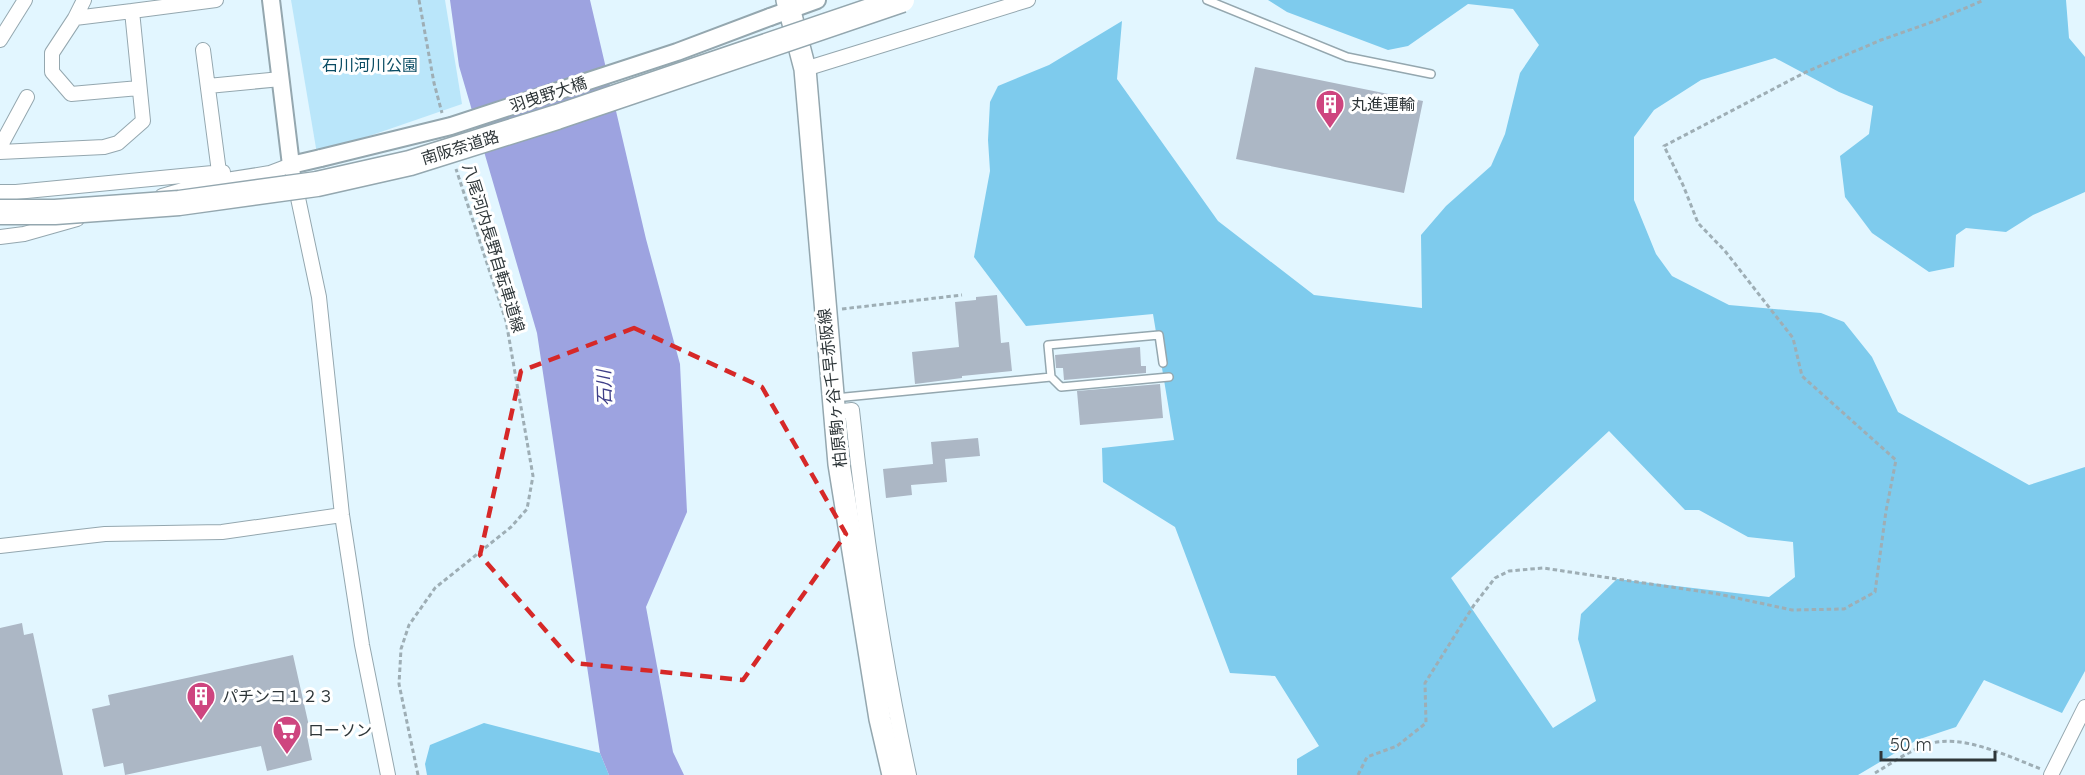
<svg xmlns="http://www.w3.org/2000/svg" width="2085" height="775" viewBox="0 0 2085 775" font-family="Quicksand,'Noto Sans JP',sans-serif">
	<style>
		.green { fill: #bae6fa }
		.forest { fill: #7ecbed; fill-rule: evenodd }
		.water { fill: #9da3e0 }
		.building { fill: #acb7c5 }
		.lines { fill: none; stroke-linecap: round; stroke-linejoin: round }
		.service-casing { stroke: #94a7af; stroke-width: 10 }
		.minor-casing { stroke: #94a7af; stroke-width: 16 }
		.tertiary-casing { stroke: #94a7af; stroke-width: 20 }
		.primary-casing { stroke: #94a7af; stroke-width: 24 }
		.path { stroke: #9eaeb5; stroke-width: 3; stroke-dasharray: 4.5 3; stroke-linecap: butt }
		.service { stroke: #fff; stroke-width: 7 }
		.minor { stroke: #fff; stroke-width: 14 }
		.tertiary { stroke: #fff; stroke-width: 16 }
		.primary { stroke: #fff; stroke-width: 21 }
		.tertiary-bridge-casing { stroke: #94a7af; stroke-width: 20; stroke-linecap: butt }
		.motorway-bridge-casing { stroke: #94a7af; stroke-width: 27; stroke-linecap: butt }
		.tertiary-bridge { stroke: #fff; stroke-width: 16 }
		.motorway-bridge { stroke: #fff; stroke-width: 24 }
		.marked { fill: none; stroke: #d62828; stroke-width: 4.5; stroke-dasharray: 12 8; stroke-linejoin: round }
		.labels { text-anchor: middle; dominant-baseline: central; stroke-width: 6; stroke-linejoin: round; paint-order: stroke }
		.park-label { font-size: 16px; fill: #0b4d64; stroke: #fff }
		.street-label { font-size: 16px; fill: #2e3639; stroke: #fff }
		.poi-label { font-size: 16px; fill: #2e3639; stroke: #fff; text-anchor: start }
		.water-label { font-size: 18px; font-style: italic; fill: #3f3f88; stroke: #fff }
	</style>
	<rect width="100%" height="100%" fill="#e2f6ff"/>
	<path class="green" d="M291,0H445L462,104L317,154Z"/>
	<path class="forest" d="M1268,0H2066L2069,38L2085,57V192L2033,215L2006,232L1966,228L1956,235L1954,267L1929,272L1872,233L1845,197L1840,156L1869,134L1873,106L1839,92L1775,58L1701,80L1654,110L1634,137V200L1656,254L1672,276L1729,305L1821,313L1844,322L1872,357L1898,412L2029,485L2085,467V671L2062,713L1984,680L1956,727L1917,740L1858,775H1297V759L1319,746L1275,676L1230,673L1175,527L1103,482L1102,448L1174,440L1153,314L1026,326L974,257L990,171L988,140L990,102L998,86L1049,65L1122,21L1117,79L1218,221L1314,295L1422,308L1421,235L1446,206L1491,166L1505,134L1520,73L1539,45L1513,9L1468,4L1408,46L1388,50L1287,12ZM1609,431L1685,510H1699L1748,537L1793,542L1795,577L1769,597L1617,579L1581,614L1578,639L1596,701L1553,728L1451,578Z
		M484,723L600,753L609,775H427L425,764L430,745Z"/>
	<path class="water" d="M450,0H590L646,239L680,364L687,512L646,607L673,752L684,775H609L600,753L537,333L459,66Z"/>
	<path class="building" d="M1255,67L1423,101L1404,193L1236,159Z
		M997,295L1001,343L1009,342L1012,371L962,376V378L915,384L912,352L959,347L955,302L976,300V297Z
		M1140,347L1141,366H1146V373L1064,380L1063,368H1056L1055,355Z
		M1160,384L1163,418L1080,425L1077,391Z
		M978,438L980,456L945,459L947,482L911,485L912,495L886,498L883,469L933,464L931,442Z
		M22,623L24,635L33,633L63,775H0V628Z
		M293,655L311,735L307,736L312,760L267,771L261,746L125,775L123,763L104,767L92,709L110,705L108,695Z"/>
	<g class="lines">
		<g class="service-casing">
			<path id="service" d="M1207,0L1347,57L1431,74
				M1051,377L1061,387L1169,377
				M835,398L1051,377L1048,345L1159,335L1163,363"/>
		</g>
		<g class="minor-casing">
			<path id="minor" d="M132,11L216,0
				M75,18L52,53V72L71,94L139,88
				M0,40L25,0
				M203,50L219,172
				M805,69L1028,0
				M208,86L281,79
				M0,147L27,97
				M0,152L104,147L118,143L143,121L132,11L75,18L84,0
				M291,165L319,297L342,515L362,645L388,775
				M0,192H16L223,172
				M162,196L207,183L270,173L291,165
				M0,237L24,234L77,219
				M834,412L852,410C865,533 883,655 909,775
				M0,546L105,534L222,532L342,515
				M2051,775L2085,707"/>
		</g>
		<g class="tertiary-casing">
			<path id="tertiary" d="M271,0L291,165L321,158
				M770,17L817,0"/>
		</g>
		<g class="primary-casing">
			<path id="primary" d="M787,0L805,69L839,464L880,719L893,775"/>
		</g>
		<path class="path" d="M419,0L434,83L442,113
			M842,309L962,295
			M1875,773C1892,763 1910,750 1929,744C1961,733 2010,757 2041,769
			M418,775L399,684L401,649L409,625L435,588L511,527L527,509L533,476L506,321L456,169
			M1358,775L1367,757L1397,746L1426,723L1425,683L1474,605L1495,578L1509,571L1543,568L1718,594L1792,610L1844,609L1875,592L1886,511L1896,460L1802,376L1793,338L1725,251L1698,223L1683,185L1664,146L1806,72L1881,40L1935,21L1984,0"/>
		<use href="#service" class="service"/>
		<use href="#minor" class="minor"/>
		<use href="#tertiary" class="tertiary"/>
		<use href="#primary" class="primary"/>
		<g class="tertiary-bridge-casing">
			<path id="tertiary-bridge" d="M321,158L451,126L677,52L770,17"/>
		</g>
		<g class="motorway-bridge-casing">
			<path id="motorway-bridge" d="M0,212H55L179,203L317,184L410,163L557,117L902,0"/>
		</g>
		<use href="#tertiary-bridge" class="tertiary-bridge"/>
		<use href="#motorway-bridge" class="motorway-bridge"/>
	</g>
	<path class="marked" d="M634,328L762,387L846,534L743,680L574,663L480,555L521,371Z"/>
	<defs>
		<g id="building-pin" transform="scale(1.5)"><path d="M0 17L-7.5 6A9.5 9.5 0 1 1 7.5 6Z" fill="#ce457f" stroke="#fff"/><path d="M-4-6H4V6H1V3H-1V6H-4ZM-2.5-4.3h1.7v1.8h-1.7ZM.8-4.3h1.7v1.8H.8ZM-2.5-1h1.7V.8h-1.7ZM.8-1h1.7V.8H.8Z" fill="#fff"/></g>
		<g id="supermarket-pin" transform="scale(1.5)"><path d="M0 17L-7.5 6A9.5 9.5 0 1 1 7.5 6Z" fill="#ce457f" stroke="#fff"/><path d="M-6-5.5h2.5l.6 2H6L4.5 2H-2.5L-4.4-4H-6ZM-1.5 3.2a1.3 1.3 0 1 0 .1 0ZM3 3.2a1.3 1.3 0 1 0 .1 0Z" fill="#fff"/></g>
	</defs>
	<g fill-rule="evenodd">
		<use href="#building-pin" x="1330" y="104"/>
		<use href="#building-pin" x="201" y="696"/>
		<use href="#supermarket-pin" x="287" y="730"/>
	</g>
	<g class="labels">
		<g class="park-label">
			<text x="370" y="65">石川河川公園</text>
		</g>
		<g class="street-label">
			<text transform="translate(548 94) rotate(-18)">羽曳野大橋</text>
			<text transform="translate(460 147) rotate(-17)">南阪奈道路</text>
			<text transform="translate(494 248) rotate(73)">八尾河内長野自転車道線</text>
			<text transform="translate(832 388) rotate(-96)">柏原駒ヶ谷千早赤阪線</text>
		</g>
		<g class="poi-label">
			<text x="1351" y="104">丸進運輸</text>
			<text x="222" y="696">パチンコ１２３</text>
			<text x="308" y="730">ローソン</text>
		</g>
		<g class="water-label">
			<text transform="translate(604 388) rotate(-92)">石川</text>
		</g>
	</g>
	<path d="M1881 751v9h114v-9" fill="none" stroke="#2e3639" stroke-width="3"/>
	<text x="1890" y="751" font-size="18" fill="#2e3639" stroke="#ffffff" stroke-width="4.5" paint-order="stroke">50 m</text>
</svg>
